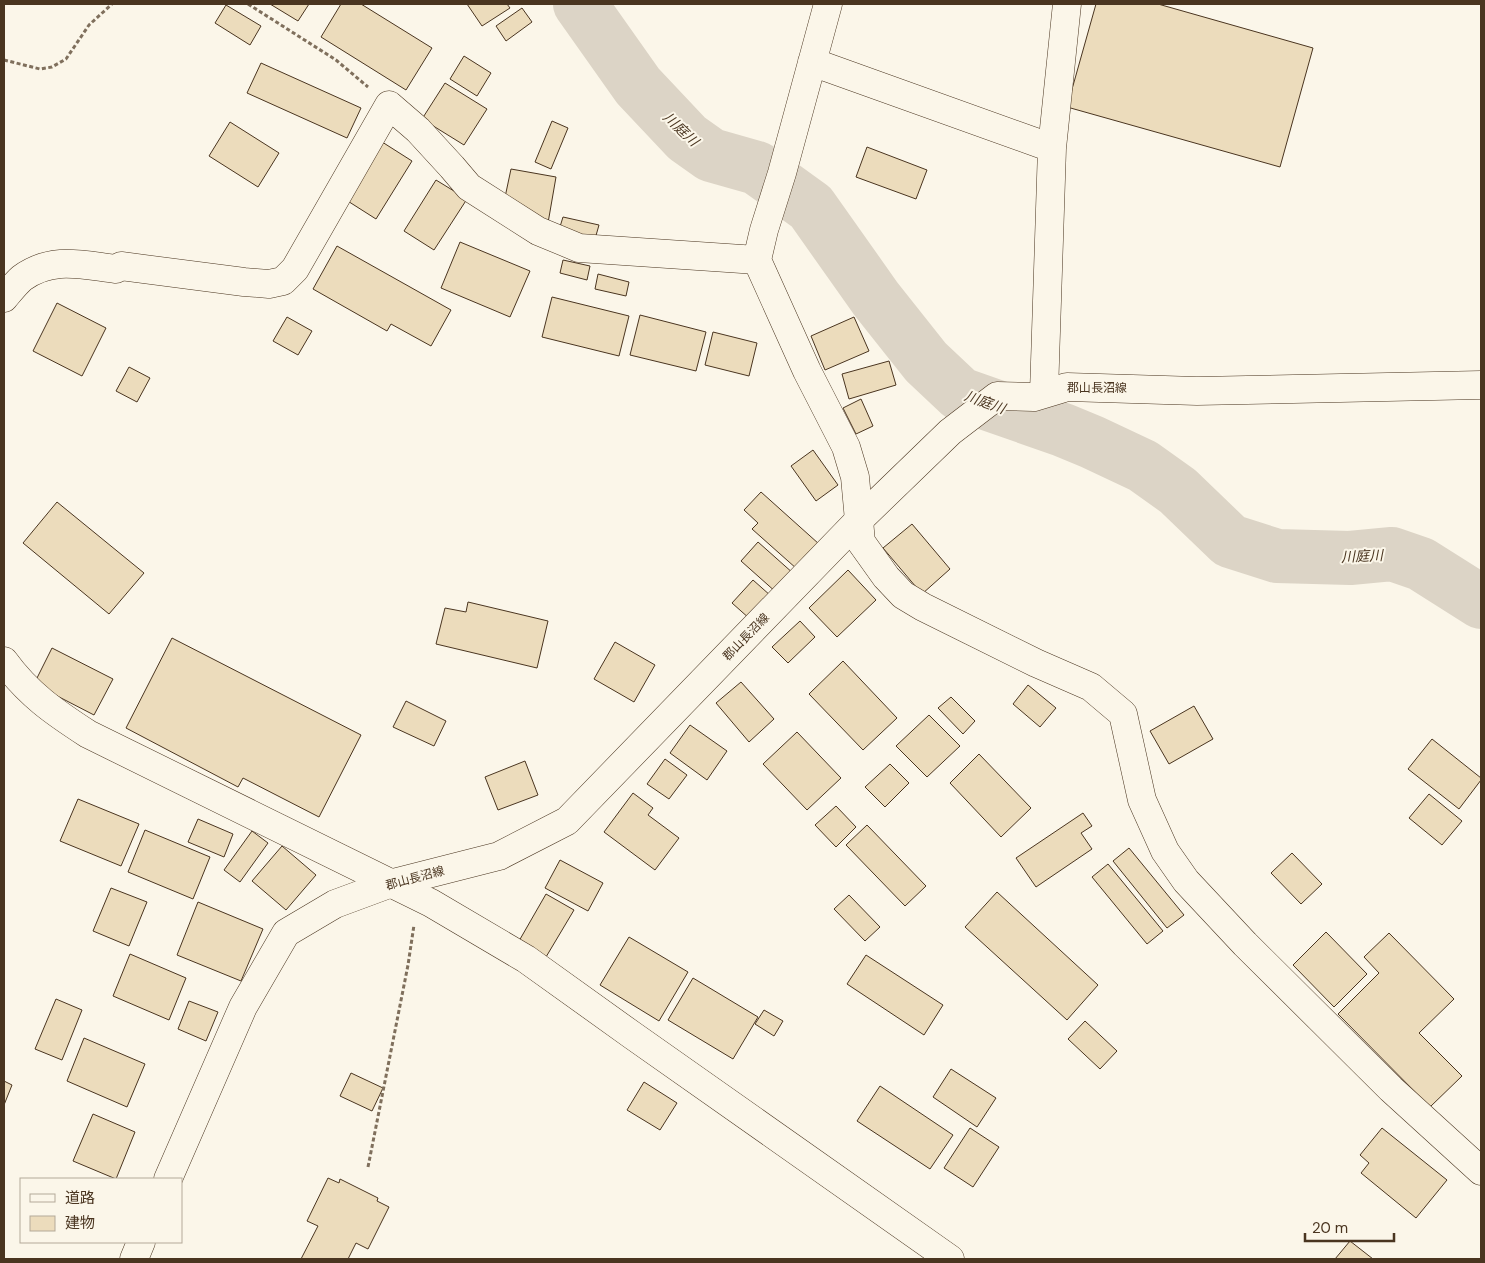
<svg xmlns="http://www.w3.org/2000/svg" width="1485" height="1263" viewBox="0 0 1485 1263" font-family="'DM Sans','Noto Sans JP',sans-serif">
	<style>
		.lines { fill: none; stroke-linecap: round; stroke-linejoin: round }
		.river { stroke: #dcd4c6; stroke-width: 54 }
		.building { fill: #ecdcbc; stroke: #4a3520 }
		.minor-casing { stroke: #4a3520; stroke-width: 29 }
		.major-casing { stroke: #4a3520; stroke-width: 29 }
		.path { stroke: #7f6f5c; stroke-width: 3; stroke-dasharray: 4 2.5; stroke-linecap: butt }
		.minor { stroke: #fbf6e9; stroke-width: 28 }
		.major { stroke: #fbf6e9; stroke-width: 28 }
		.labels { text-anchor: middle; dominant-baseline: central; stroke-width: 4; stroke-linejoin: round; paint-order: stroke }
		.street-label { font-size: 12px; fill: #4a3520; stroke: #fbf6e9 }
		.water-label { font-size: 14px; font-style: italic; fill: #4a3520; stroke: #fbf6e9 }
	</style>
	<rect width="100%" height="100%" fill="#fbf6e9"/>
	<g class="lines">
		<path class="river" d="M580,4L638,86L687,138L711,155L757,168L811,207L876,299L926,362L960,394L1063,430L1092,442L1143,466L1178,491L1230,541L1277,556L1350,558L1392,554L1421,564L1481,602"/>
	</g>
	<path class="building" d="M270,4H309L298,21Z
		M341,4H361L432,48L406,90L321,37Z
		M467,4H507L510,8L482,26Z
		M1096,4H1158L1313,48L1280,167L1067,107Z
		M226,5L261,26L250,45L215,23Z
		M522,8L532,22L506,41L496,26Z
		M464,56L491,73L477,96L450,79Z
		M261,63L361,108L347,138L247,93Z
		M445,83L487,109L464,145L422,119Z
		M552,121L568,128L551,169L535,162Z
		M230,122L279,153L258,187L209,156Z
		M379,140L412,161L376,219L343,198Z
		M867,147L927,170L916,199L856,177Z
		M511,169L556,177L548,223L504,202Z
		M436,180L467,199L434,250L404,231Z
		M563,217L599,225L595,239L559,230Z
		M460,242L530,271L510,317L441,288Z
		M337,246L451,310L431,346L391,324L387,331L313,289Z
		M563,260L590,266L587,280L560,273Z
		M598,274L629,282L626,296L595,289Z
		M552,297L629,316L619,356L542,337Z
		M57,303L106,328L82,376L33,351Z
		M640,315L706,332L696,371L630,355Z
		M287,317L312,331L298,355L273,341Z
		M854,317L869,351L825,370L811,336Z
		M713,332L757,343L749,376L705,365Z
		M889,361L896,385L849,399L842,374Z
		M129,367L150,378L137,402L116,391Z
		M861,399L873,426L856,434L843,408Z
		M813,450L838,485L816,501L791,466Z
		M761,492L819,544L797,569L752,529L758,523L744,510Z
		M57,502L144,573L109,614L23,543Z
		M912,524L950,569L922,594L883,548Z
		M758,542L794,574L777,593L741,561Z
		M848,570L876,600L837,637L809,608Z
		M753,580L771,596L750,619L732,603Z
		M468,602L548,621L537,668L436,644L445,608L466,612Z
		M800,621L815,637L788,663L772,647Z
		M172,638L361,735L319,817L243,778L238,787L126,728Z
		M615,642L655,665L634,702L594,679Z
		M52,648L113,679L94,715L34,684Z
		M843,661L897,718L863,750L809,694Z
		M741,682L774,719L749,742L716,703Z
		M1028,685L1056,708L1040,727L1013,704Z
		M951,697L975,721L963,734L938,708Z
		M406,701L446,721L434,746L393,727Z
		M1194,706L1213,739L1169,764L1150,731Z
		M929,715L960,746L927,777L896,746Z
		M690,725L727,751L707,780L670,753Z
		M797,732L841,778L807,810L763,764Z
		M1432,739L1481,778V780L1459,809L1408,769Z
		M979,754L1031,808L1001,837L950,783Z
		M665,759L687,775L669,799L647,784Z
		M525,761L538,795L498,810L485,777Z
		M890,764L909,783L885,807L865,787Z
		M633,793L653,808L648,815L679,838L655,870L604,832Z
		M1429,794L1462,821L1442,845L1409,818Z
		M78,799L139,824L121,866L60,841Z
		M836,806L856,827L836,847L815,825Z
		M1083,813L1092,826L1081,833L1092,849L1036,887L1016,858Z
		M198,819L233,834L224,857L188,842Z
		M867,825L926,886L905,906L846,845Z
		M145,830L210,857L193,899L128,872Z
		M252,831L268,843L240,882L224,870Z
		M282,846L316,875L286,910L252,881Z
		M1129,848L1184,915L1167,928L1113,861Z
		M1292,853L1322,884L1301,904L1271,873Z
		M560,860L603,883L588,911L545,888Z
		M1108,864L1163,931L1147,944L1092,877Z
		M111,888L147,902L129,946L93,931Z
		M997,892L1098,985L1067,1020L965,927Z
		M546,894L574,910L546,957L519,941Z
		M849,895L880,927L865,941L834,909Z
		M198,902L263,929L241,981L177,955Z
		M1326,932L1367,974L1334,1007L1293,965Z
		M1389,933L1454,999L1419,1033L1462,1076L1430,1107L1338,1014L1379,973L1364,957Z
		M629,937L688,972L659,1021L600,985Z
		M130,954L186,978L169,1020L113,996Z
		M866,955L943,1005L924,1035L847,984Z
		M693,978L758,1017L733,1059L668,1020Z
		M56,999L82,1010L62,1060L35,1049Z
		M189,1001L218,1012L206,1041L178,1029Z
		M764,1010L783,1021L774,1036L755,1024Z
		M1085,1021L1117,1051L1100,1069L1068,1039Z
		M84,1038L145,1064L127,1107L67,1081Z
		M951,1069L996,1098L977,1127L933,1097Z
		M351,1073L383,1088L372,1111L340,1096Z
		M4,1081L12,1085L4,1105Z
		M644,1082L677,1103L660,1130L627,1110Z
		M880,1086L953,1135L930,1169L857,1121Z
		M93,1114L135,1132L116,1179L73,1161Z
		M970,1128L999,1147L973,1187L944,1168Z
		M1382,1128L1447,1180L1416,1218L1361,1173L1369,1163L1360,1155Z
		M328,1178L339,1183L340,1179L378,1198L377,1201L389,1207L368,1249L356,1243L348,1259H301L318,1226L307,1221Z
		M1350,1241L1373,1259H1335Z"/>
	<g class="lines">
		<g class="minor-casing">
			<path id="minor" d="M828,4L782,173L764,230L757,260L807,371L846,447L855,477L861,542L886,577L903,595L923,607L1036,663L1091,687L1123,714L1142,800L1165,851L1186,881L1245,944L1391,1089L1481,1171
				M812,62L1052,148
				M4,298C10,291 16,283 22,278C52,256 82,265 116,269L121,266L244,282L269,284L283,281L295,269L389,105L418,130L452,167L469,187L538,231L579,248L757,260
				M1044,393L1052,148L1067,4
				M4,661C28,694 54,712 88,734L431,903L526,959L632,1035L950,1259"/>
		</g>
		<g class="major-casing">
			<path id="major" d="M168,1179L243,1007L286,933L335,904L389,884L499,856L567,821L859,520L950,432L997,396L1034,397L1067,387L1197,391L1481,385
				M134,1259L141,1242"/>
		</g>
		<path class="path" d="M248,4L336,60L368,87
			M4,60L40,69L52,67L66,59L89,25L112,4
			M368,1167L408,965L414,925"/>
		<use href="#minor" class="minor"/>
		<use href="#major" class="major"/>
	</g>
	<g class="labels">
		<g class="street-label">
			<text x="1097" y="388">郡山長沼線</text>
			<text transform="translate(746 637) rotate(-46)">郡山長沼線</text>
			<text transform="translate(415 878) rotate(-15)">郡山長沼線</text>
		</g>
		<g class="water-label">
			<text transform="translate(681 129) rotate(43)">川庭川</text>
			<text transform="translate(985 402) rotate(20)">川庭川</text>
			<text transform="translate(1362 556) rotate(-3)">川庭川</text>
		</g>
	</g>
	<rect width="1485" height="1263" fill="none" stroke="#4a3520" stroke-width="10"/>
	<rect x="20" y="1178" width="162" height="65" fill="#fbf6e9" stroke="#b4a999"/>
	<rect x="30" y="1194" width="25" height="8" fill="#fbf6e9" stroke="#b4a999"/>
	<text x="65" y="1203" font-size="15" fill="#4a3520">道路</text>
	<rect x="30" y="1216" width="25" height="15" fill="#ecdcbc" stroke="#b4a999"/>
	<text x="65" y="1228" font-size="15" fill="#4a3520">建物</text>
	<path d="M1305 1233v8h89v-8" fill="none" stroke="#4a3520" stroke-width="2.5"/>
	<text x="1312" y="1233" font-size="15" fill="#4a3520" stroke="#fbf6e9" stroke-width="4" paint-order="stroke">20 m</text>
</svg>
